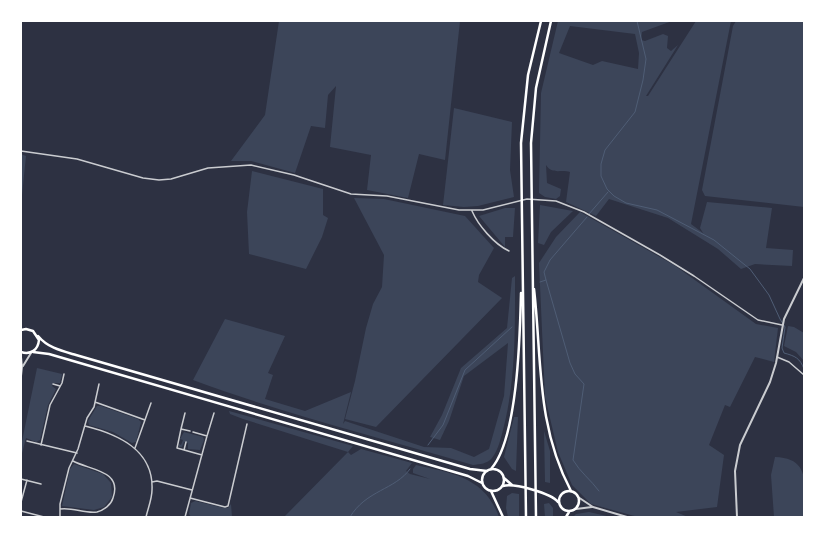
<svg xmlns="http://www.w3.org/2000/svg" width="825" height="538" viewBox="0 0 825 538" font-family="'Zilla Slab',serif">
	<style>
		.green { fill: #3c4559; fill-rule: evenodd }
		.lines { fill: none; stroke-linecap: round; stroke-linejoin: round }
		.stream { stroke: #4f5d75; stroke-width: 1 }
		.minor { stroke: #caccd0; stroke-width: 1.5 }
		.tertiary { stroke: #caccd0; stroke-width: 2 }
		.trunk { stroke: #fff; stroke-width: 2.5 }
	</style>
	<rect width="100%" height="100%" fill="#2d3142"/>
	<path class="green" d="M279,21H460L445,160L419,154L408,198L367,190L371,155L330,147L336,86L328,95L325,128L311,126L295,173L251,161H231L265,115Z
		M558,21H672L642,32L641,40L645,41L663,34L668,36L667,48L671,51L678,45L646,96H648L696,21H731L691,224L703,233L700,228L707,202L772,208L766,248L793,250L792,266L755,264L741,269L718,249L668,218L609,199L596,216L566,202L570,172C561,169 552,175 546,165L547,183L561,189L560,196L556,199L545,197L539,193L541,93ZM570,26L635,34L639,53L638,69L602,61L593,65L559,53Z
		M736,21H804V207L705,196L702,190L733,26Z
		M454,108L512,122L510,170L514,197L478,206L464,207L443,205Z
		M21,154L26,156L21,205Z
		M252,171L323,189V215L328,218L322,237L306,269L249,254L247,212Z
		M354,198L384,199L465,216L494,248L479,275L478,282L502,298L376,427L345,419L355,381L366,328L373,304L382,287L384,255Z
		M540,205L573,211L551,232L544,245L538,243Z
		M505,208H515L513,237H505V247L479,216Z
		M580,212L674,265L756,324L778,328L774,362L755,357L730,407L725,405L709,445L724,455L717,507L676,512L688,517H638L591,504L572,485L558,452L545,397L539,263L556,237Z
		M515,276C515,326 516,377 504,426C501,437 499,449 492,458C487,464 480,464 473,465C379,437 284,414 193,380L225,319L285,336L268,373L273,375L265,399L305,411L351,392L343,424L345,421L424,447L451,448L474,457L489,449L504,396L508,343L464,376L449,421L440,440L430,437L442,415L461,368L507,328L512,278Z
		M788,326L794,327L804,333V361L796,352L784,346Z
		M37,368L62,374L60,383H53L52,386L56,389L48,405L40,440L36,442L26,438L21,457V446Z
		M97,406H101L138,419L141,422L136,442L132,443L113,432L89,425L88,421Z
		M229,411L353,446L348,452L351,455L361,449L412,463L406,471L410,474L430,479L413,473V469L416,465C453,473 485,478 499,517H284L348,452L243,419L230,414Z
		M514,417H518L516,471L512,469L504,457Z
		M544,431L550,451V483L545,482Z
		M184,432L203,437L204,440L200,450L188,449V443L184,442L182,447H179V444L181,445L183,440L180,439Z
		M775,457C813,458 804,489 804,517H774L771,475Z
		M74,464L103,474L111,483L112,497L104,507L94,510L62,506L70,469Z
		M512,493L519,494V517H508L506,508L507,496Z
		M195,501L224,508H228L231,504L232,517H191L189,514L191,503Z
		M549,503L553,508V517H545L544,504Z
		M589,512L611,517H573L576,514Z"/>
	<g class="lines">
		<path class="stream" d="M637,21L646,59L643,80L635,112L605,150L601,164V176L607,189L614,196L626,203L657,210L714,240L750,269L769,295L780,319L785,327L782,348L784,353C795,356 800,358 804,369
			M589,214L608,192
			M546,280L570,363L575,374L584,384L573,460C580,472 591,480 599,491
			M540,282L546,280L544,272L550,260L587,217
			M428,445L443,425L465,370L512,327
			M350,517C366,490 395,490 410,469"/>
		<path class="minor" d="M21,151L77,159L143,178L159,180L171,179L208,168L251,165L294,175L351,194L387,196L459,210H483L527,199L556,201L584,212L660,255L694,276L758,320L782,325
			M472,211C478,225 494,244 509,251
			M777,357L789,362L804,375
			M53,384L60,386
			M95,402L145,420
			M85,426C118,434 154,450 152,490C152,499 148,508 146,517
			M181,429L185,413
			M190,431L181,429L177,448L202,455
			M207,436L214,413
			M27,441L77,453
			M41,445L50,405L62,383L64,374
			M135,448L151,403
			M184,450L186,442
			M21,479L41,484
			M152,482L157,481L192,490
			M190,498L225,507L228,506L247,424
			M21,502L27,480
			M60,509C73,507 85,514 97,512C104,510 111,505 113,498C123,470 89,470 73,461
			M21,511L44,517
			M60,517V504L69,468L78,449L87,418L94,407L99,384
			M185,517L207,436L193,432"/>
		<path class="tertiary" d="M21,357L22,367L21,376
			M23,366L31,353
			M578,497L593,507L627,517
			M576,509L592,507
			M737,517L735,471L740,445L770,382L776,363L784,319L804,278"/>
		<path class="trunk" d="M534,289C542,359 536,425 571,491
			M21,330L26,329L33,331L39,340C38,350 31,355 21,352
			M38,336C48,348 62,351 76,355L470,469L487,471
			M33,352L49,354L468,476L482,483
			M482 480a11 11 0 1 1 22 0a11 11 0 1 1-22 0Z
			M491,469C518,439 520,334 521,293
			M504,478L512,485
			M503,486C514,483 551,493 558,502
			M559 501a10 10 0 1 1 20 0a10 10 0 1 1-20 0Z
			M491,491L503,517
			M526,517L521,143L528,75L541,21
			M536,517L531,143L536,88L551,21
			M566,517L569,512"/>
	</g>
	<rect width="825" height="538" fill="none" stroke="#ffffff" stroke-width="44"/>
</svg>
